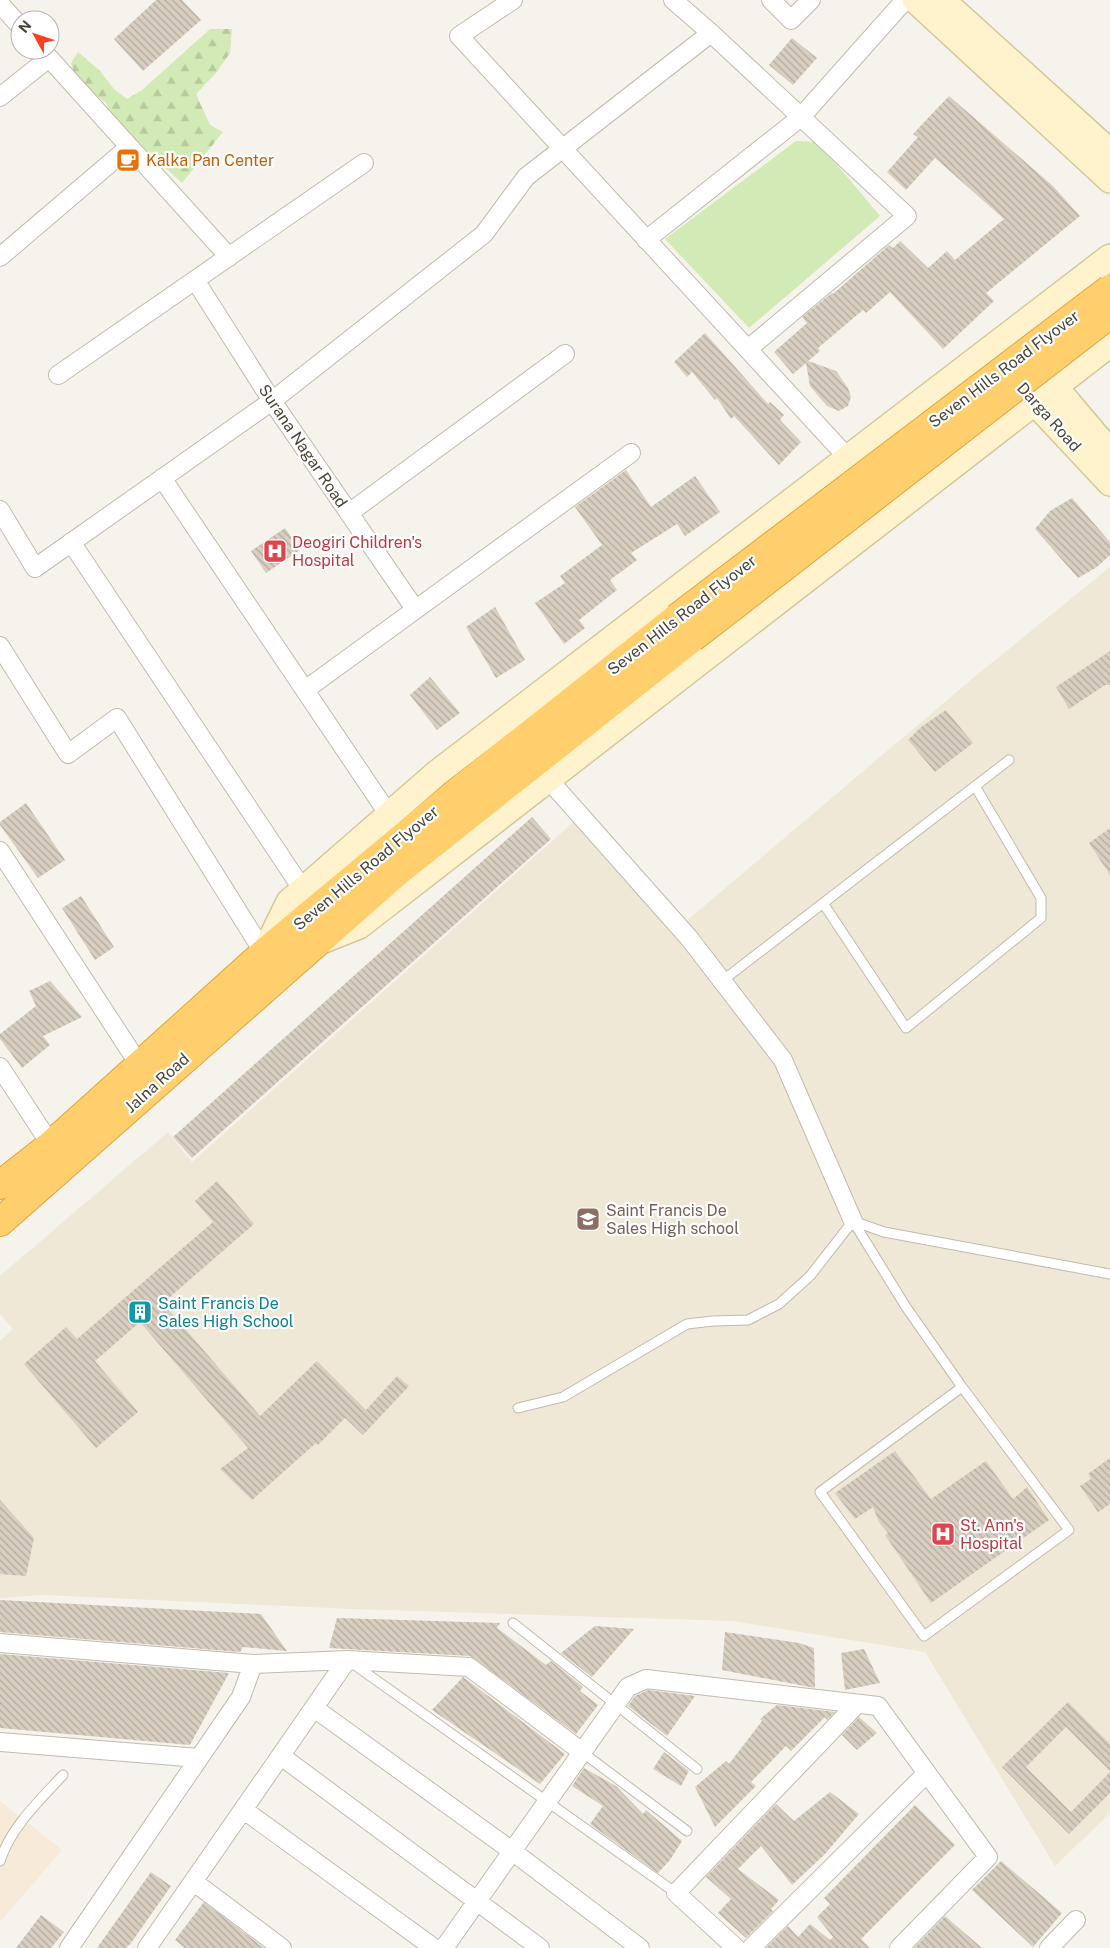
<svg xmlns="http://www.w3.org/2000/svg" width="1110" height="1948" viewBox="0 0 1110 1948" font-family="'Public Sans',sans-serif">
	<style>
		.commercial { fill: #f7ead8 }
		.education { fill: #efe8d6 }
		.forest { fill: url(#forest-firs) }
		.park { fill: #d2eab5 }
		.building { fill: url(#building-back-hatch) }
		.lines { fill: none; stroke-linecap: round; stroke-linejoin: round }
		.lane-casing { stroke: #c2bbae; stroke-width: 11 }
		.street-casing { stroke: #c2bbae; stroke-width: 20 }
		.secondary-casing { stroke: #d6c79b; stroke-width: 28 }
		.highway-casing { stroke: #e0a43c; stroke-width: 30 }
		.lane { stroke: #fff; stroke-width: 9 }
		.street { stroke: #fff; stroke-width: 18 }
		.secondary { stroke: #fff3cd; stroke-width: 25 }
		.highway { stroke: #ffcf6e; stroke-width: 28 }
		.highway-bridge-casing { stroke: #e0a43c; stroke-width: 30; stroke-linecap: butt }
		.highway-bridge { stroke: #ffcf6e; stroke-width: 28 }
		.labels { text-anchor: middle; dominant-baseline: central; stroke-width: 4.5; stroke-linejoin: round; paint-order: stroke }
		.food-label { font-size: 16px; fill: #c56008; stroke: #fff; text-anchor: start }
		.street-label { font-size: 16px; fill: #4b4439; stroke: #fff }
		.health-label { font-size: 16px; fill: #be3a42; stroke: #fff; text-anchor: start }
		.education-label { font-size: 16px; fill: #785e54; stroke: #fff; text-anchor: start }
		.culture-label { font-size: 16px; fill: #0d838f; stroke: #fff; text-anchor: start }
	</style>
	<defs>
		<pattern id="forest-firs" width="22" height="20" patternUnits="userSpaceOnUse" patternTransform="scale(1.25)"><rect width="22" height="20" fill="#d2eab5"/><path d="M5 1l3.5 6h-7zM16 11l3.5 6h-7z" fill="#b6ca9c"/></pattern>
		<pattern id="building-back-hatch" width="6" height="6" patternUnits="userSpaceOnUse" patternTransform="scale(1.25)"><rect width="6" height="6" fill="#d8cfc1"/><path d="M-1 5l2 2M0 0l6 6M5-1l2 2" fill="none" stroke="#b1aa9e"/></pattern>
	</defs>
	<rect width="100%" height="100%" fill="#f6f3ec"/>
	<path class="commercial" d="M0,1801L62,1850L0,1922Z"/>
	<path class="education" d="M1110,567V1813L1055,1866L925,1652L733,1621L352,1609L44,1595L0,1598V1341L13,1329L0,1314V1276L168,1132L192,1162L588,809L684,923L978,674Z"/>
	<path class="forest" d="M210,29H232L230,53L216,73L196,94L210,125L223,132L182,183L112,119L106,103L76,79L71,63L78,52L100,71L114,89L127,99L142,90Z"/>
	<path class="park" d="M796,141L818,142L880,216L749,328L665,239Z"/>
	<path class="building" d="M156,0H182L201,20L143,71L114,39Z
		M792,38L817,58L793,85L769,65Z
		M949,96L1053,186L1080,216L986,293L994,301L943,349L890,292L866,313L863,310L818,348L820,351L808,361L836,371L848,388L851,397L848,406L839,411L827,406L810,386L806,363L793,374L774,352L807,323L802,317L832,293L833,294L889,245L893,248L900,241L928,268L947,251L955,260L1004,219L935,158L906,190L887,172L918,137L913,134Z
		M705,333L768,404L770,402L784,415L780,420L801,442L779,465L734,416L731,419L717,398L715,400L692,372L687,377L674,362Z
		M626,470L651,507L695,476L720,512L685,536L677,524L631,553L637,560L610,580L617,590L579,620L585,628L564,644L535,603L565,583L560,576L602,545L575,507Z
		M1072,498L1110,542V555L1097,567L1078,578L1035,529L1050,511Z
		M285,528L300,550L266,573L251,551Z
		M495,607L525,660L496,678L466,627Z
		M1110,651V685H1105L1069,709L1056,687Z
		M430,677L460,713L437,730L410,695Z
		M946,710L973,743L935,772L908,740L921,727Z
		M26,803L65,860L38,878L0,825V822Z
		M532,817L551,839L192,1158L173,1137Z
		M1110,828V875L1089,843Z
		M81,896L114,947L95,960L62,908Z
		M50,981L82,1017L43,1036L50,1045L22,1068L0,1039V1034L36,1006L29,991Z
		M217,1181L254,1224L163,1303L260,1416L317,1361L366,1410L397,1376L409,1386L363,1435L345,1418L318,1445L316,1443L252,1500L220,1469L248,1448L140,1322L95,1361L138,1412L96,1448L24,1364L66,1327L77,1339L213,1222L195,1201Z
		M895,1451L931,1499L986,1461L1013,1499L1027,1487L1049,1520L931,1603L885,1535L888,1533L879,1522L873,1507L855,1519L835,1493Z
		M1110,1458V1504L1098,1512L1080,1486L1091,1479L1088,1474Z
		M0,1500L34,1538L26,1576L0,1574Z
		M0,1600L261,1614L287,1651L243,1647L240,1652L0,1632Z
		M337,1618L500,1623L497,1628L546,1665L551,1661L583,1687L580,1691L598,1705L576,1734L475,1659L470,1656L329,1648Z
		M595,1626L634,1629L592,1677L561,1653Z
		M725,1632L799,1643L814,1648L815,1688L722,1670Z
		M864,1649L880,1683L845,1690L841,1653Z
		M0,1654L229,1673L190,1745L0,1728Z
		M463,1677L565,1754L540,1784L432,1710Z
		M648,1690L695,1696L667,1736L628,1706L635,1696Z
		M1068,1702L1110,1744V1771L1066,1727L1026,1767L1071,1812L1110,1772V1793L1069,1834L1002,1767Z
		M777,1705L835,1712L827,1720L825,1717L791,1751L786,1746L751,1782L756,1786L715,1827L695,1787L726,1761L729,1764L762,1721L760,1719Z
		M859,1717L877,1733L857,1750L842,1735Z
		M664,1752L689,1771L681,1786L653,1769Z
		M584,1768L616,1786L643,1814L646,1810L682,1841L670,1860L658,1873L590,1824L603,1806L572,1786Z
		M830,1792L859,1814L825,1854L792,1885L761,1846L738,1869L779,1900L771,1909L773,1911L746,1938L718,1913L731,1899L706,1877L776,1804L794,1821Z
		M915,1805L955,1845L861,1939L870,1948H766L788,1926L798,1937L810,1924L830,1940L833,1937L817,1917L830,1904L824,1898Z
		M1001,1861L1062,1913L1033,1947L972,1890Z
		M151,1872L171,1886L131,1943L126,1948H97Z
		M204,1902L264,1948H185L175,1940Z
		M41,1915L64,1932L51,1948H16Z
		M945,1916L982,1948H914Z"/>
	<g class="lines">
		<g class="lane-casing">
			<path id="lane" d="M823,903L906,1028L1041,918V898L975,786
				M722,981L1009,760
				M853,1221L906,1307L962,1387L1069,1530L924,1636L820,1492L962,1387
				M853,1221L884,1232L1110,1274
				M518,1408L563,1397L687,1324L713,1321L748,1320L779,1304L810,1276L853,1221
				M513,1623L697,1769
				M352,1663L676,1893
				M582,1752L687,1831
				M0,1861C11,1827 39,1801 63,1775"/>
		</g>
		<g class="street-casing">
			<path id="street" d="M513,0L459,36L848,458
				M673,0L711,33L907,216L748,349
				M771,0L791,20L811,0
				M0,4L20,26
				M42,50L229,257
				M0,97L49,58
				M646,240L801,117L905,0
				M0,257L129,147
				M195,280L272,401L415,609
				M58,375L364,163
				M162,478L389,815
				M0,510L35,568L272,401L484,234L526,177L711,33
				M349,513L565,354
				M71,542L303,890
				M0,646L68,754L117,718L264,953
				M305,690L631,453
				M548,779L689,938L783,1060L853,1221
				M0,851L140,1066
				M0,1067L51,1145
				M0,1643L253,1664L241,1697L69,1948
				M253,1664L347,1660L469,1667L582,1752
				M314,1708L512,1851L640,1948
				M0,1742L199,1758
				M281,1756L540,1948
				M244,1810L434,1948
				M194,1882L282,1948
				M147,1948L347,1660
				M444,1948L628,1687L646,1679L878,1706L988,1857L899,1948
				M736,1948L676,1893L857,1704
				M751,1948L927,1773
				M1049,1948L1076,1920"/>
		</g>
		<g class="secondary-casing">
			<path id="secondary" d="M915,0L1110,180
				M942,0L1110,152
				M1044,374L1110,452
				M1023,390L1110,483
				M324,940L359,926L1110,344
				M264,953L289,902L437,773L1110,257"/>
		</g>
		<g class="highway-casing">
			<path id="highway" d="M0,1185L51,1145L264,953L307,917L461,789L677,618
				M0,1222L397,872L692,638"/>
		</g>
		<use href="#lane" class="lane"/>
		<use href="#street" class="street"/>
		<use href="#secondary" class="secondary"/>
		<use href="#highway" class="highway"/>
		<g class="highway-bridge-casing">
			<path id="highway-bridge" d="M677,618L1110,289
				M692,638L1110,314"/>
		</g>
		<use href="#highway-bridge" class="highway-bridge"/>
	</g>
	<defs>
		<g id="cafe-square" transform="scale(1.25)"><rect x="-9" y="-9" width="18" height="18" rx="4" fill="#e8710a" stroke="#fff"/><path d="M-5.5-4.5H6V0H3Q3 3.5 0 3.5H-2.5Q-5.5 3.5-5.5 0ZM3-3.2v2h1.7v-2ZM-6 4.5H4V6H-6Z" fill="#fff"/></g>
		<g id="hospital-square" transform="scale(1.25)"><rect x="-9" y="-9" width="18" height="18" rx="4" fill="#e0444e" stroke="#fff"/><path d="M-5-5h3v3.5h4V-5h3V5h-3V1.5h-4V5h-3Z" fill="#fff"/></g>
		<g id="school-square" transform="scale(1.25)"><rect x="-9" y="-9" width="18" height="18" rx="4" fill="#8d6e63" stroke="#fff"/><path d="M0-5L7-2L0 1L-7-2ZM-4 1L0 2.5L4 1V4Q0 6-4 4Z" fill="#fff"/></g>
		<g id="building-square" transform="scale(1.25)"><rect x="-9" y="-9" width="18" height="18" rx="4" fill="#0f9aa8" stroke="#fff"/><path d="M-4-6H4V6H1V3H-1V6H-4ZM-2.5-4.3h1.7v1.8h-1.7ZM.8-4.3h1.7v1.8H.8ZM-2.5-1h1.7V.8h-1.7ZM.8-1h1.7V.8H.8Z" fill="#fff"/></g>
	</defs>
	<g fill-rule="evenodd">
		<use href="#cafe-square" x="128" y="160"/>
		<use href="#hospital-square" x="275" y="551"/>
		<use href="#school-square" x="588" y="1219"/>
		<use href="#building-square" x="140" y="1312"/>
		<use href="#hospital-square" x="943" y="1534"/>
	</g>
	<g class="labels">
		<g class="food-label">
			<text x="146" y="160">Kalka Pan Center</text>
		</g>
		<g class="street-label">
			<text transform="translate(1004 369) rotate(-37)">Seven Hills Road Flyover</text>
			<text transform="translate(1049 417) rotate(48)">Darga Road</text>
			<text transform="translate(303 446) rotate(56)">Surana Nagar Road</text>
			<text transform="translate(682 615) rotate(-38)">Seven Hills Road Flyover</text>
			<text transform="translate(366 868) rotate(-40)">Seven Hills Road Flyover</text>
			<text transform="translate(157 1083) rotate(-42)">Jalna Road</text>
		</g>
		<g class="health-label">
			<text x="292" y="542">Deogiri Children's<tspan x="292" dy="18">Hospital</tspan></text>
			<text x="960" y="1525">St. Ann's<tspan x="960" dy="18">Hospital</tspan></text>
		</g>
		<g class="education-label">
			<text x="606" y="1210">Saint Francis De<tspan x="606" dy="18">Sales High school</tspan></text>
		</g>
		<g class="culture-label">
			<text x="158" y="1303">Saint Francis De<tspan x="158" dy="18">Sales High School</tspan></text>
		</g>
	</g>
	<g transform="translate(35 35) rotate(310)"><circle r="24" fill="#ffffff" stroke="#b7b4b0"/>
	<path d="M0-4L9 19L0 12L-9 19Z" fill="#fc3f1d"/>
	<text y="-8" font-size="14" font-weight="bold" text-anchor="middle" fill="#4b4439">N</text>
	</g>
</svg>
